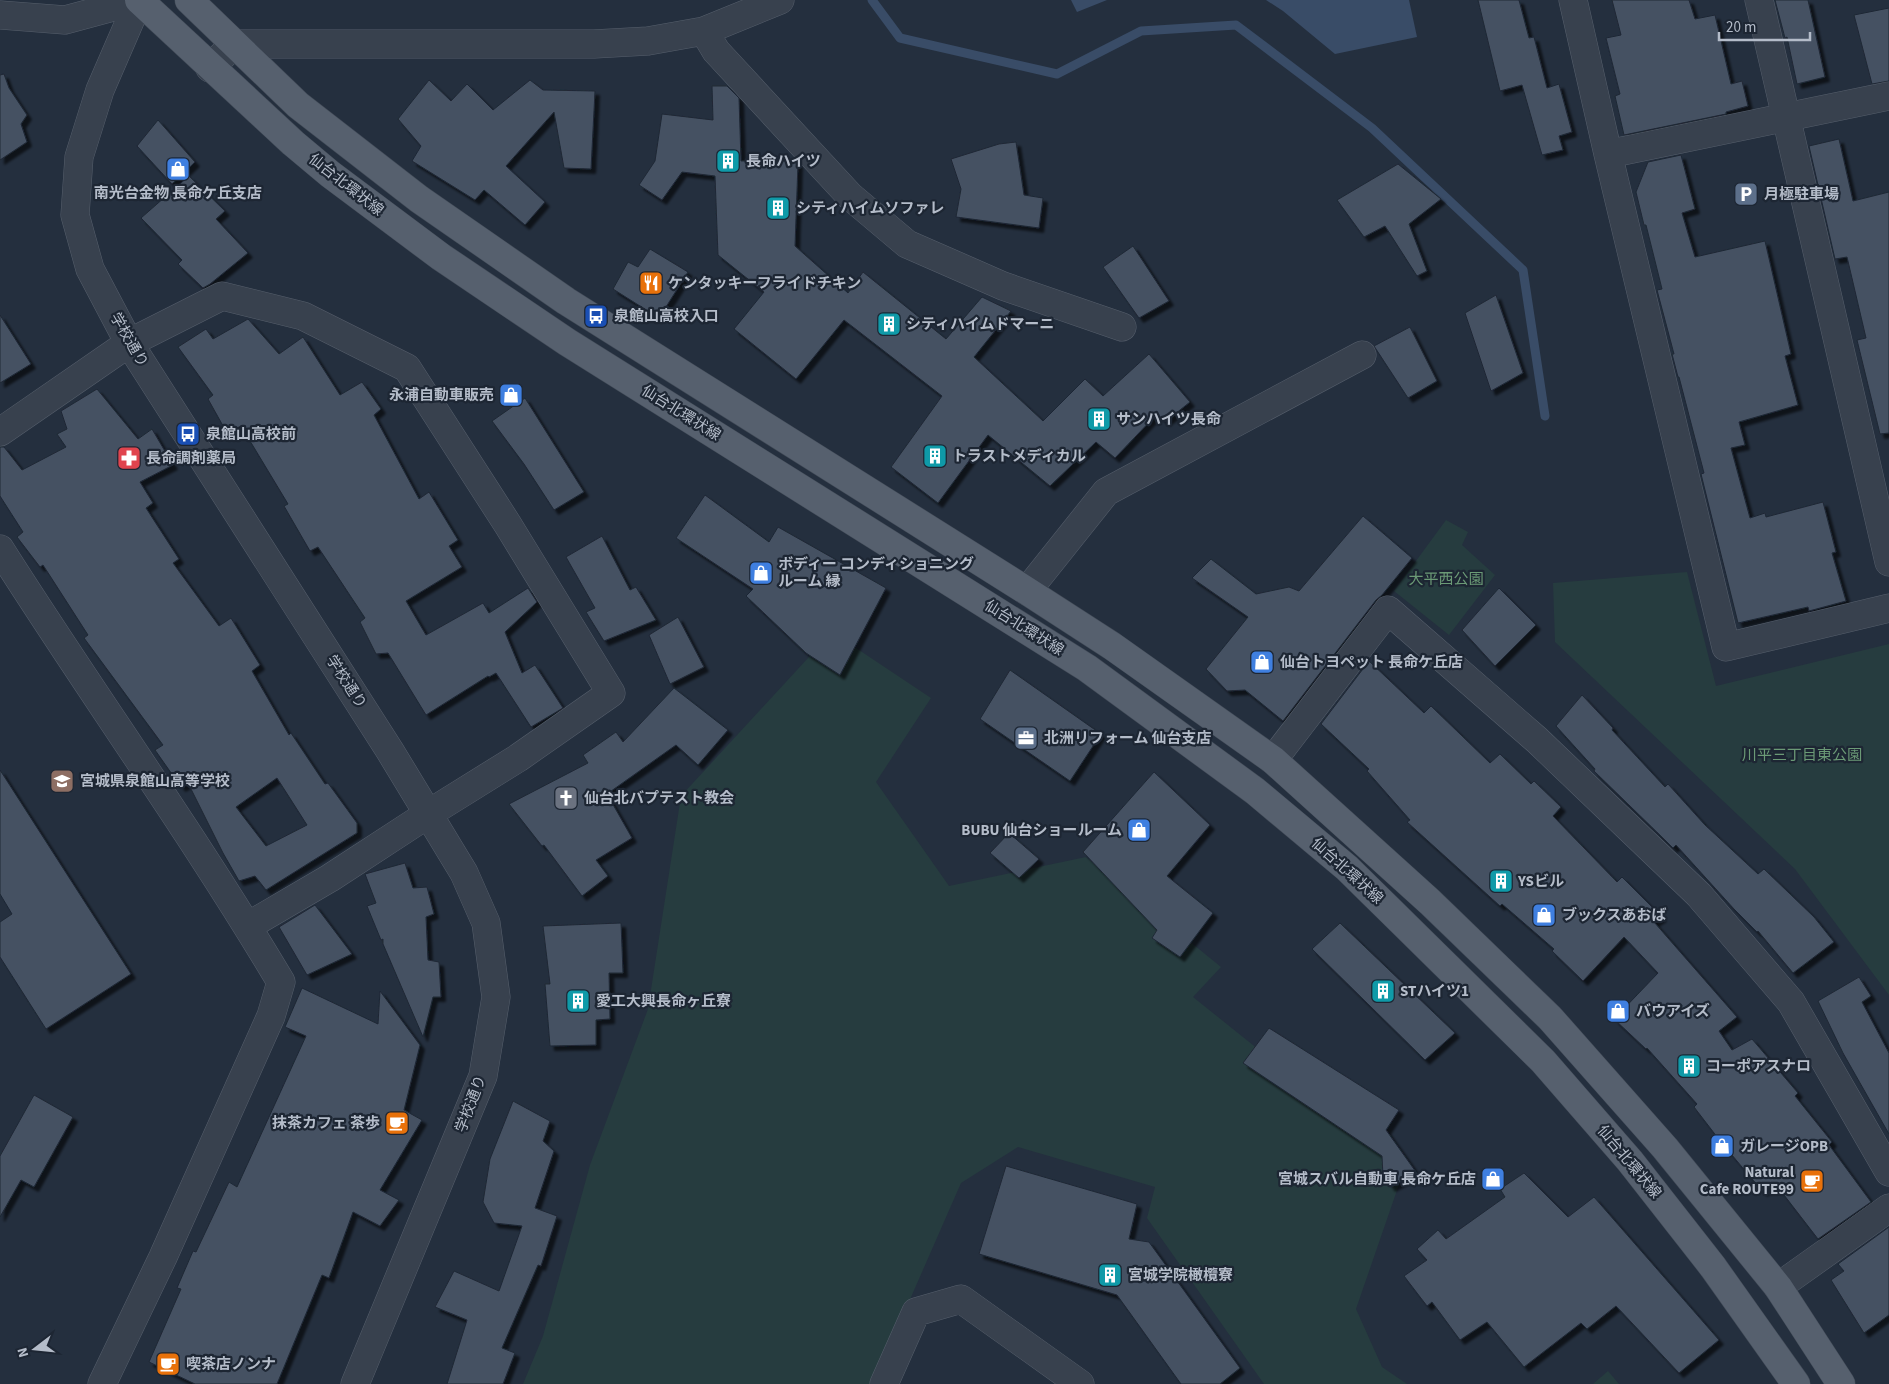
<svg xmlns="http://www.w3.org/2000/svg" width="1889" height="1384" viewBox="0 0 1889 1384" font-family="'Source Sans 3','Noto Sans JP',sans-serif">
	<style>
		.green { fill: #263c3f }
		.water { fill: #394c67 }
		.lines { fill: none; stroke-linecap: round; stroke-linejoin: round }
		.stream { stroke: #394c67; stroke-width: 9 }
		.building { fill: #455162; stroke: #1f2835; fill-rule: evenodd; filter: url(#shadow) }
		.minor-casing { stroke: #565f6c; stroke-width: 29 }
		.major-casing { stroke: #414a57; stroke-width: 29 }
		.minor { stroke: #38414e; stroke-width: 28 }
		.major { stroke: #56606e; stroke-width: 28 }
		.labels { text-anchor: middle; dominant-baseline: central; stroke-width: 4.5; stroke-linejoin: round; paint-order: stroke }
		.poi-label { font-size: 15px; font-weight: bold; fill: #b4bcc9; stroke: #1d2633; text-anchor: start }
		.street-label { font-size: 15px; fill: #b4bcc9; stroke: #1d2633 }
		.park-label { font-size: 15px; fill: #6b9a76; stroke: #1d2633 }
	</style>
	<defs>
		<filter id="shadow"><feDropShadow dx="4.5" dy="4.5" stdDeviation="1" flood-color="#0009"/></filter>
	</defs>
	<rect width="100%" height="100%" fill="#242f3e"/>
	<path class="green" d="M1446,520L1468,532L1462,545L1495,575L1449,635L1394,591Z
		M1687,572L1716,686L1889,644V995L1795,869L1555,642L1553,583Z
		M832,632L931,698L876,782L949,886L1086,857L1221,967L1193,997L1405,1167L1356,1309L1382,1367L1407,1384H1264L1147,1218L1155,1187L1018,1147L961,1183L873,1384H523L543,1336L590,1165L648,1009L681,796Z
		M1608,1371L1619,1384H1593Z"/>
	<path class="water" d="M1071,0H1107L1077,12Z
		M1266,0H1409L1417,37L1335,54L1283,11Z"/>
	<g class="lines">
		<path class="stream" d="M872,0L900,38L1057,74L1141,31L1236,25L1372,128L1523,270L1545,416"/>
	</g>
	<path class="building" d="M1478,0H1519L1529,38L1534,37L1547,88L1559,84L1572,132L1559,136L1563,150L1542,155L1522,85L1500,91Z
		M1612,0H1689L1695,19L1715,15L1731,84L1742,81L1748,106L1726,112V114L1624,135L1615,96L1620,94L1606,38L1621,35Z
		M1775,0H1808L1825,77L1797,84L1787,37L1785,38Z
		M1889,8V81L1872,84L1854,15Z
		M4,74L9,88L27,115L21,124L27,142L0,160V75Z
		M429,80L451,101L467,84L493,110L530,80L543,90L595,91L591,169L564,168L554,112L506,166L545,202L525,225L484,190L475,200L412,161L421,146L398,119Z
		M712,86H727L739,98L741,161H796L798,163L795,246L848,293L863,272L946,339L982,297L1011,311L974,357L1043,421L1085,379L1103,396L1149,354L1190,402L1165,422L1157,414L1115,458L1096,442L1050,486L988,435L938,503L891,467L942,396L844,320L796,379L734,329L764,292L718,255L715,176L682,172L662,200L639,185L655,161L662,114L713,120Z
		M158,120L195,162L172,184L137,146Z
		M1839,139L1853,201L1889,192V433L1880,434L1857,340L1866,338L1847,257L1835,259L1809,146Z
		M1016,142L1024,195L1043,198L1039,228L956,217L961,189L951,159L999,144Z
		M1681,155L1695,209L1682,213L1695,257L1765,241L1791,354L1785,356L1798,405L1739,422L1745,445L1731,448L1750,518L1765,513L1766,517L1823,502L1836,552L1832,553L1846,601L1809,611L1808,607L1738,623L1701,474L1704,473L1679,377H1678L1672,354H1674L1657,290L1662,289L1646,225H1644L1636,192L1648,162Z
		M1398,164L1441,199L1409,224L1427,271L1417,276L1385,226L1364,237L1337,200Z
		M189,176L225,211L216,219L248,253L210,284L203,288L178,264L182,260L141,218Z
		M1133,246L1169,301L1139,318L1103,267Z
		M650,249L688,272L659,318L613,289L628,262L638,267Z
		M1496,295L1523,373L1491,391L1465,313Z
		M0,315L31,364L0,383Z
		M248,319L279,354L303,337L340,395L362,382L381,409L374,415L419,499L429,492L458,540L449,546L462,567L406,601L426,635L483,603L489,613L528,588L537,602L505,632L522,673L535,665L563,708L531,727L496,673L489,677L488,676L426,715L388,653L376,654L360,622L365,618L318,547L310,551L284,506L288,504L241,426L227,433L208,399L213,395L178,347L206,329L213,339Z
		M1410,327L1437,381L1408,398L1374,346Z
		M97,389L138,439L152,429L173,465L140,482L153,503L146,508L179,559L173,563L219,626L231,618L260,665L252,671L289,735L291,733L325,784L328,783L357,823V833L266,890L255,876L239,881L223,853L188,783L181,787L155,750L163,745L84,638L88,635L43,565L40,567L17,537L23,532L0,496V447H4L22,470L66,447L57,434L67,429L61,411ZM277,778L307,825L266,846L236,807Z
		M525,398L584,492L554,510L524,464L492,421Z
		M705,495L769,542L778,527L886,588L840,675L806,653L746,596L753,589L676,538Z
		M1363,516L1412,558L1382,595L1376,600L1283,721L1245,690L1227,691L1206,669L1248,617L1192,578L1211,559L1256,594L1289,587L1299,591Z
		M602,536L630,590L636,587L656,620L604,641L586,612L595,608L566,557Z
		M1499,588L1536,625L1495,666L1462,630Z
		M678,617L704,667L670,684L649,635Z
		M1369,661L1424,713L1431,706L1490,763L1500,754L1531,784L1534,781L1561,807L1553,816L1617,882L1622,877L1662,917L1654,922L1737,1017L1719,1031L1732,1050L1752,1039L1798,1093L1795,1096L1832,1142L1829,1145L1871,1202L1818,1239L1774,1182L1763,1192L1721,1142L1694,1107L1697,1104L1647,1048L1646,1049L1614,1019L1658,973L1624,937L1583,981L1552,951L1554,949L1502,904L1500,906L1407,822L1410,820L1367,771L1369,769L1321,724Z
		M1010,670L1101,734L1070,781L980,719Z
		M674,688L728,730L698,765L676,745L607,794L632,838L596,860L608,876L582,896L544,845L542,846L509,804L588,763L583,755L616,732L623,742Z
		M1582,695L1613,728L1612,730L1665,787L1668,784L1705,825L1758,874L1764,869L1814,917L1834,942L1793,973L1758,931L1757,932L1734,909L1676,845L1673,848L1665,840L1594,771L1595,769L1556,726Z
		M0,770L131,974L46,1029L0,957V922L12,914L0,894Z
		M1154,772L1210,825L1167,876L1213,913L1180,957L1152,938L1157,930L1083,852Z
		M1009,833L1039,859L1019,878L990,853Z
		M405,863L413,888L427,887L434,914L426,917L428,960L439,962L441,997H433L423,1037L383,944V939L381,940L367,906L376,903L365,874Z
		M315,905L352,954L307,975L279,927Z
		M621,923L623,973H609L610,1019L596,1020V1045L550,1046L545,984H550L543,926Z
		M1340,923L1455,1033L1425,1060L1312,949Z
		M1859,977L1871,996L1862,1002L1889,1053V1134L1843,1053L1818,1001Z
		M302,988L378,1024L380,991L420,1045L404,1110L422,1120L380,1190L399,1200L380,1226L353,1212L329,1278L322,1275L277,1384H195L149,1362L181,1289L177,1288L193,1251L196,1252L229,1182L237,1187L306,1036L285,1027Z
		M1269,1028L1399,1110L1386,1130L1421,1179L1419,1181L1412,1176L1391,1187L1383,1176L1382,1156L1243,1063Z
		M34,1095L73,1117L34,1187L21,1180L0,1217V1156Z
		M513,1101L550,1121L543,1141L554,1151L535,1208L557,1216L541,1266L538,1265L502,1348L515,1353L503,1384H447L467,1320L435,1307L454,1271L499,1291L522,1226L494,1223L483,1202L490,1159Z
		M1006,1166L1137,1204L1129,1239L1149,1242L1240,1368L1220,1384H1181L1117,1295L979,1254Z
		M1524,1173L1568,1217L1594,1197L1719,1340L1679,1373L1616,1306L1587,1329L1581,1323L1524,1367L1487,1322L1460,1340L1432,1302L1427,1306L1404,1276L1427,1260L1417,1249L1438,1230L1446,1239L1505,1197L1500,1189Z
		M1889,1227V1315L1864,1333L1831,1280L1844,1271L1838,1264Z"/>
	<g class="lines">
		<g class="minor-casing">
			<path id="minor" d="M139,0L100,90L79,157L75,215L90,269L129,343L390,751L464,873L486,923L496,997L483,1076L355,1384
				M1573,0L1608,154L1726,647L1889,608
				M1759,0L1889,562
				M0,15L65,20L139,0
				M704,31L716,51L850,196L907,244L1003,286L1122,327
				M210,68L234,44H594L648,41L704,31L780,0
				M1608,154L1889,96
				M0,432L129,343L222,296L303,316L407,368L508,525L611,693L518,758L428,814L330,878L248,926
				M0,549C92,694 193,834 281,982L271,1016L163,1257L102,1384
				M1027,591L1106,492L1362,355
				M1273,760L1388,610L1537,740L1699,895L1791,1002L1889,1172
				M1778,1287L1889,1208
				M884,1384L916,1312L961,1299L1080,1384"/>
		</g>
		<g class="major-casing">
			<path id="major" d="M139,0L293,143L330,174L441,257L567,342L1087,668L1255,791L1347,868L1543,1061L1630,1161L1713,1267L1796,1384
				M189,0L298,105L419,199L566,301L1027,591L1112,646L1273,760L1430,902L1550,1018L1665,1148L1778,1287L1841,1384"/>
		</g>
		<use href="#minor" class="minor"/>
		<use href="#major" class="major"/>
	</g>
	<defs>
		<g id="building-square" transform="scale(1.25)"><rect x="-9" y="-9" width="18" height="18" rx="4" fill="#0f9aa8" stroke="#1d2633"/><path d="M-4-6H4V6H1V3H-1V6H-4ZM-2.5-4.3h1.7v1.8h-1.7ZM.8-4.3h1.7v1.8H.8ZM-2.5-1h1.7V.8h-1.7ZM.8-1h1.7V.8H.8Z" fill="#fff"/></g>
		<g id="shop-square" transform="scale(1.25)"><rect x="-9" y="-9" width="18" height="18" rx="4" fill="#3f7fe0" stroke="#1d2633"/><path d="M-5-2.5h2.3a2.7 3.5 0 0 1 5.4 0H5L5.5 6h-11ZM-1.5-2.5h3a1.5 2.3 0 0 0-3 0Z" fill="#fff"/></g>
		<g id="parking-square" transform="scale(1.25)"><rect x="-9" y="-9" width="18" height="18" rx="4" fill="#5c6f8a" stroke="#1d2633"/><path d="M-3.5-5.5H1a3.5 3.5 0 0 1 0 7H-1V5.5H-3.5ZM-1-3.4V-.6H.8a1.4 1.4 0 0 0 0-2.8Z" fill="#fff"/></g>
		<g id="restaurant-square" transform="scale(1.25)"><rect x="-9" y="-9" width="18" height="18" rx="4" fill="#e8710a" stroke="#1d2633"/><path d="M-5-6h1v4h1v-4h1v4h1v-4h1v5L-1.5 .5V6h-2V.5L-5-1ZM5-6V6H3V1.5H1.5Q1.5-4 5-6Z" fill="#fff"/></g>
		<g id="bus-square" transform="scale(1.25)"><rect x="-9" y="-9" width="18" height="18" rx="4" fill="#1a4fb4" stroke="#1d2633"/><path d="M-5-6H5V4H4V6H2V4H-2V6H-4V4H-5ZM-3.5-4V0h7V-4ZM-3.5 1.2v1.5H-2V1.2ZM2 1.2v1.5H3.5V1.2Z" fill="#fff"/></g>
		<g id="pharmacy-square" transform="scale(1.25)"><rect x="-9" y="-9" width="18" height="18" rx="4" fill="#e0444e" stroke="#1d2633"/><path d="M-2-6h4v4h4v4h-4v4h-4v-4h-4v-4h4Z" fill="#fff"/></g>
		<g id="office-square" transform="scale(1.25)"><rect x="-9" y="-9" width="18" height="18" rx="4" fill="#5c6f8a" stroke="#1d2633"/><path d="M-6-3h4V-5.5h4V-3h4V5H-6ZM-1-4.5V-3h2v-1.5ZM-6 0V1H6V0Z" fill="#fff"/></g>
		<g id="school-square" transform="scale(1.25)"><rect x="-9" y="-9" width="18" height="18" rx="4" fill="#8d6e63" stroke="#1d2633"/><path d="M0-5L7-2L0 1L-7-2ZM-4 1L0 2.5L4 1V4Q0 6-4 4Z" fill="#fff"/></g>
		<g id="church-square" transform="scale(1.25)"><rect x="-9" y="-9" width="18" height="18" rx="4" fill="#6b7280" stroke="#1d2633"/><path d="M-1.2-6h2.4v3.5h3.3v2.4h-3.3V6h-2.4V-.1h-3.3v-2.4h3.3Z" fill="#fff"/></g>
		<g id="cafe-square" transform="scale(1.25)"><rect x="-9" y="-9" width="18" height="18" rx="4" fill="#e8710a" stroke="#1d2633"/><path d="M-5.5-4.5H6V0H3Q3 3.5 0 3.5H-2.5Q-5.5 3.5-5.5 0ZM3-3.2v2h1.7v-2ZM-6 4.5H4V6H-6Z" fill="#fff"/></g>
	</defs>
	<g fill-rule="evenodd">
		<use href="#building-square" x="728" y="161"/>
		<use href="#shop-square" x="178" y="169"/>
		<use href="#parking-square" x="1746" y="194"/>
		<use href="#building-square" x="778" y="208"/>
		<use href="#restaurant-square" x="651" y="283"/>
		<use href="#bus-square" x="596" y="316"/>
		<use href="#building-square" x="889" y="324"/>
		<use href="#shop-square" x="511" y="395"/>
		<use href="#building-square" x="1099" y="419"/>
		<use href="#bus-square" x="188" y="434"/>
		<use href="#building-square" x="935" y="456"/>
		<use href="#pharmacy-square" x="129" y="458"/>
		<use href="#shop-square" x="761" y="573"/>
		<use href="#shop-square" x="1262" y="662"/>
		<use href="#office-square" x="1026" y="738"/>
		<use href="#school-square" x="62" y="781"/>
		<use href="#church-square" x="566" y="798"/>
		<use href="#shop-square" x="1139" y="830"/>
		<use href="#building-square" x="1501" y="881"/>
		<use href="#shop-square" x="1544" y="915"/>
		<use href="#building-square" x="1383" y="991"/>
		<use href="#building-square" x="578" y="1001"/>
		<use href="#shop-square" x="1618" y="1011"/>
		<use href="#building-square" x="1689" y="1066"/>
		<use href="#cafe-square" x="397" y="1123"/>
		<use href="#shop-square" x="1722" y="1146"/>
		<use href="#shop-square" x="1493" y="1179"/>
		<use href="#cafe-square" x="1812" y="1181"/>
		<use href="#building-square" x="1110" y="1275"/>
		<use href="#cafe-square" x="168" y="1364"/>
	</g>
	<g class="labels">
		<g class="poi-label">
			<text x="746" y="161">長命ハイツ</text>
			<text x="178" y="193" text-anchor="middle">南光台金物 長命ケ丘支店</text>
			<text x="1764" y="194">月極駐車場</text>
			<text x="796" y="208">シティハイムソファレ</text>
			<text x="668" y="283">ケンタッキーフライドチキン</text>
			<text x="614" y="316">泉館山高校入口</text>
			<text x="906" y="324">シティハイムドマーニ</text>
			<text x="494" y="395" text-anchor="end">永浦自動車販売</text>
			<text x="1116" y="419">サンハイツ長命</text>
			<text x="206" y="434">泉館山高校前</text>
			<text x="952" y="456">トラストメディカル</text>
			<text x="146" y="458">長命調剤薬局</text>
			<text x="778" y="564">ボディー コンディショニング<tspan x="778" dy="17">ルーム 縁</tspan></text>
			<text x="1280" y="662">仙台トヨペット 長命ケ丘店</text>
			<text x="1044" y="738">北洲リフォーム 仙台支店</text>
			<text x="80" y="781">宮城県泉館山高等学校</text>
			<text x="584" y="798">仙台北バプテスト教会</text>
			<text x="1122" y="830" text-anchor="end">BUBU 仙台ショールーム</text>
			<text x="1518" y="881">YSビル</text>
			<text x="1562" y="915">ブックスあおば</text>
			<text x="1400" y="991">STハイツ1</text>
			<text x="596" y="1001">愛工大興長命ヶ丘寮</text>
			<text x="1636" y="1011">バウアイズ</text>
			<text x="1706" y="1066">コーポアスナロ</text>
			<text x="380" y="1123" text-anchor="end">抹茶カフェ 茶歩</text>
			<text x="1740" y="1146">ガレージOPB</text>
			<text x="1794" y="1172" text-anchor="end">Natural<tspan x="1794" dy="17">Cafe ROUTE99</tspan></text>
			<text x="1476" y="1179" text-anchor="end">宮城スバル自動車 長命ケ丘店</text>
			<text x="1128" y="1275">宮城学院橄欖寮</text>
			<text x="186" y="1364">喫茶店ノンナ</text>
		</g>
		<g class="street-label">
			<text transform="translate(346 185) rotate(38)">仙台北環状線</text>
			<text transform="translate(129 340) rotate(60)">学校通り</text>
			<text transform="translate(681 413) rotate(32)">仙台北環状線</text>
			<text transform="translate(1024 628) rotate(32)">仙台北環状線</text>
			<text transform="translate(346 682) rotate(57)">学校通り</text>
			<text transform="translate(1347 871) rotate(42)">仙台北環状線</text>
			<text transform="translate(471 1104) rotate(-69)">学校通り</text>
			<text transform="translate(1629 1162) rotate(50)">仙台北環状線</text>
		</g>
		<g class="park-label">
			<text x="1446" y="579">大平西公園</text>
			<text x="1802" y="755">川平三丁目東公園</text>
		</g>
	</g>
	<g transform="translate(35 1349) rotate(254)" stroke="#1d2633" stroke-width="4" paint-order="stroke">
	<path d="M0-4L9 19L0 12L-9 19Z" fill="#b4bcc9"/>
	<text y="-8" font-size="14" font-weight="bold" text-anchor="middle" fill="#b4bcc9">N</text>
	</g>
	<path d="M1719 32v8h91v-8" fill="none" stroke="#b4bcc9" stroke-width="2.5"/>
	<text x="1726" y="32" font-size="15" fill="#b4bcc9" stroke="#1d2633" stroke-width="4" paint-order="stroke">20 m</text>
</svg>
